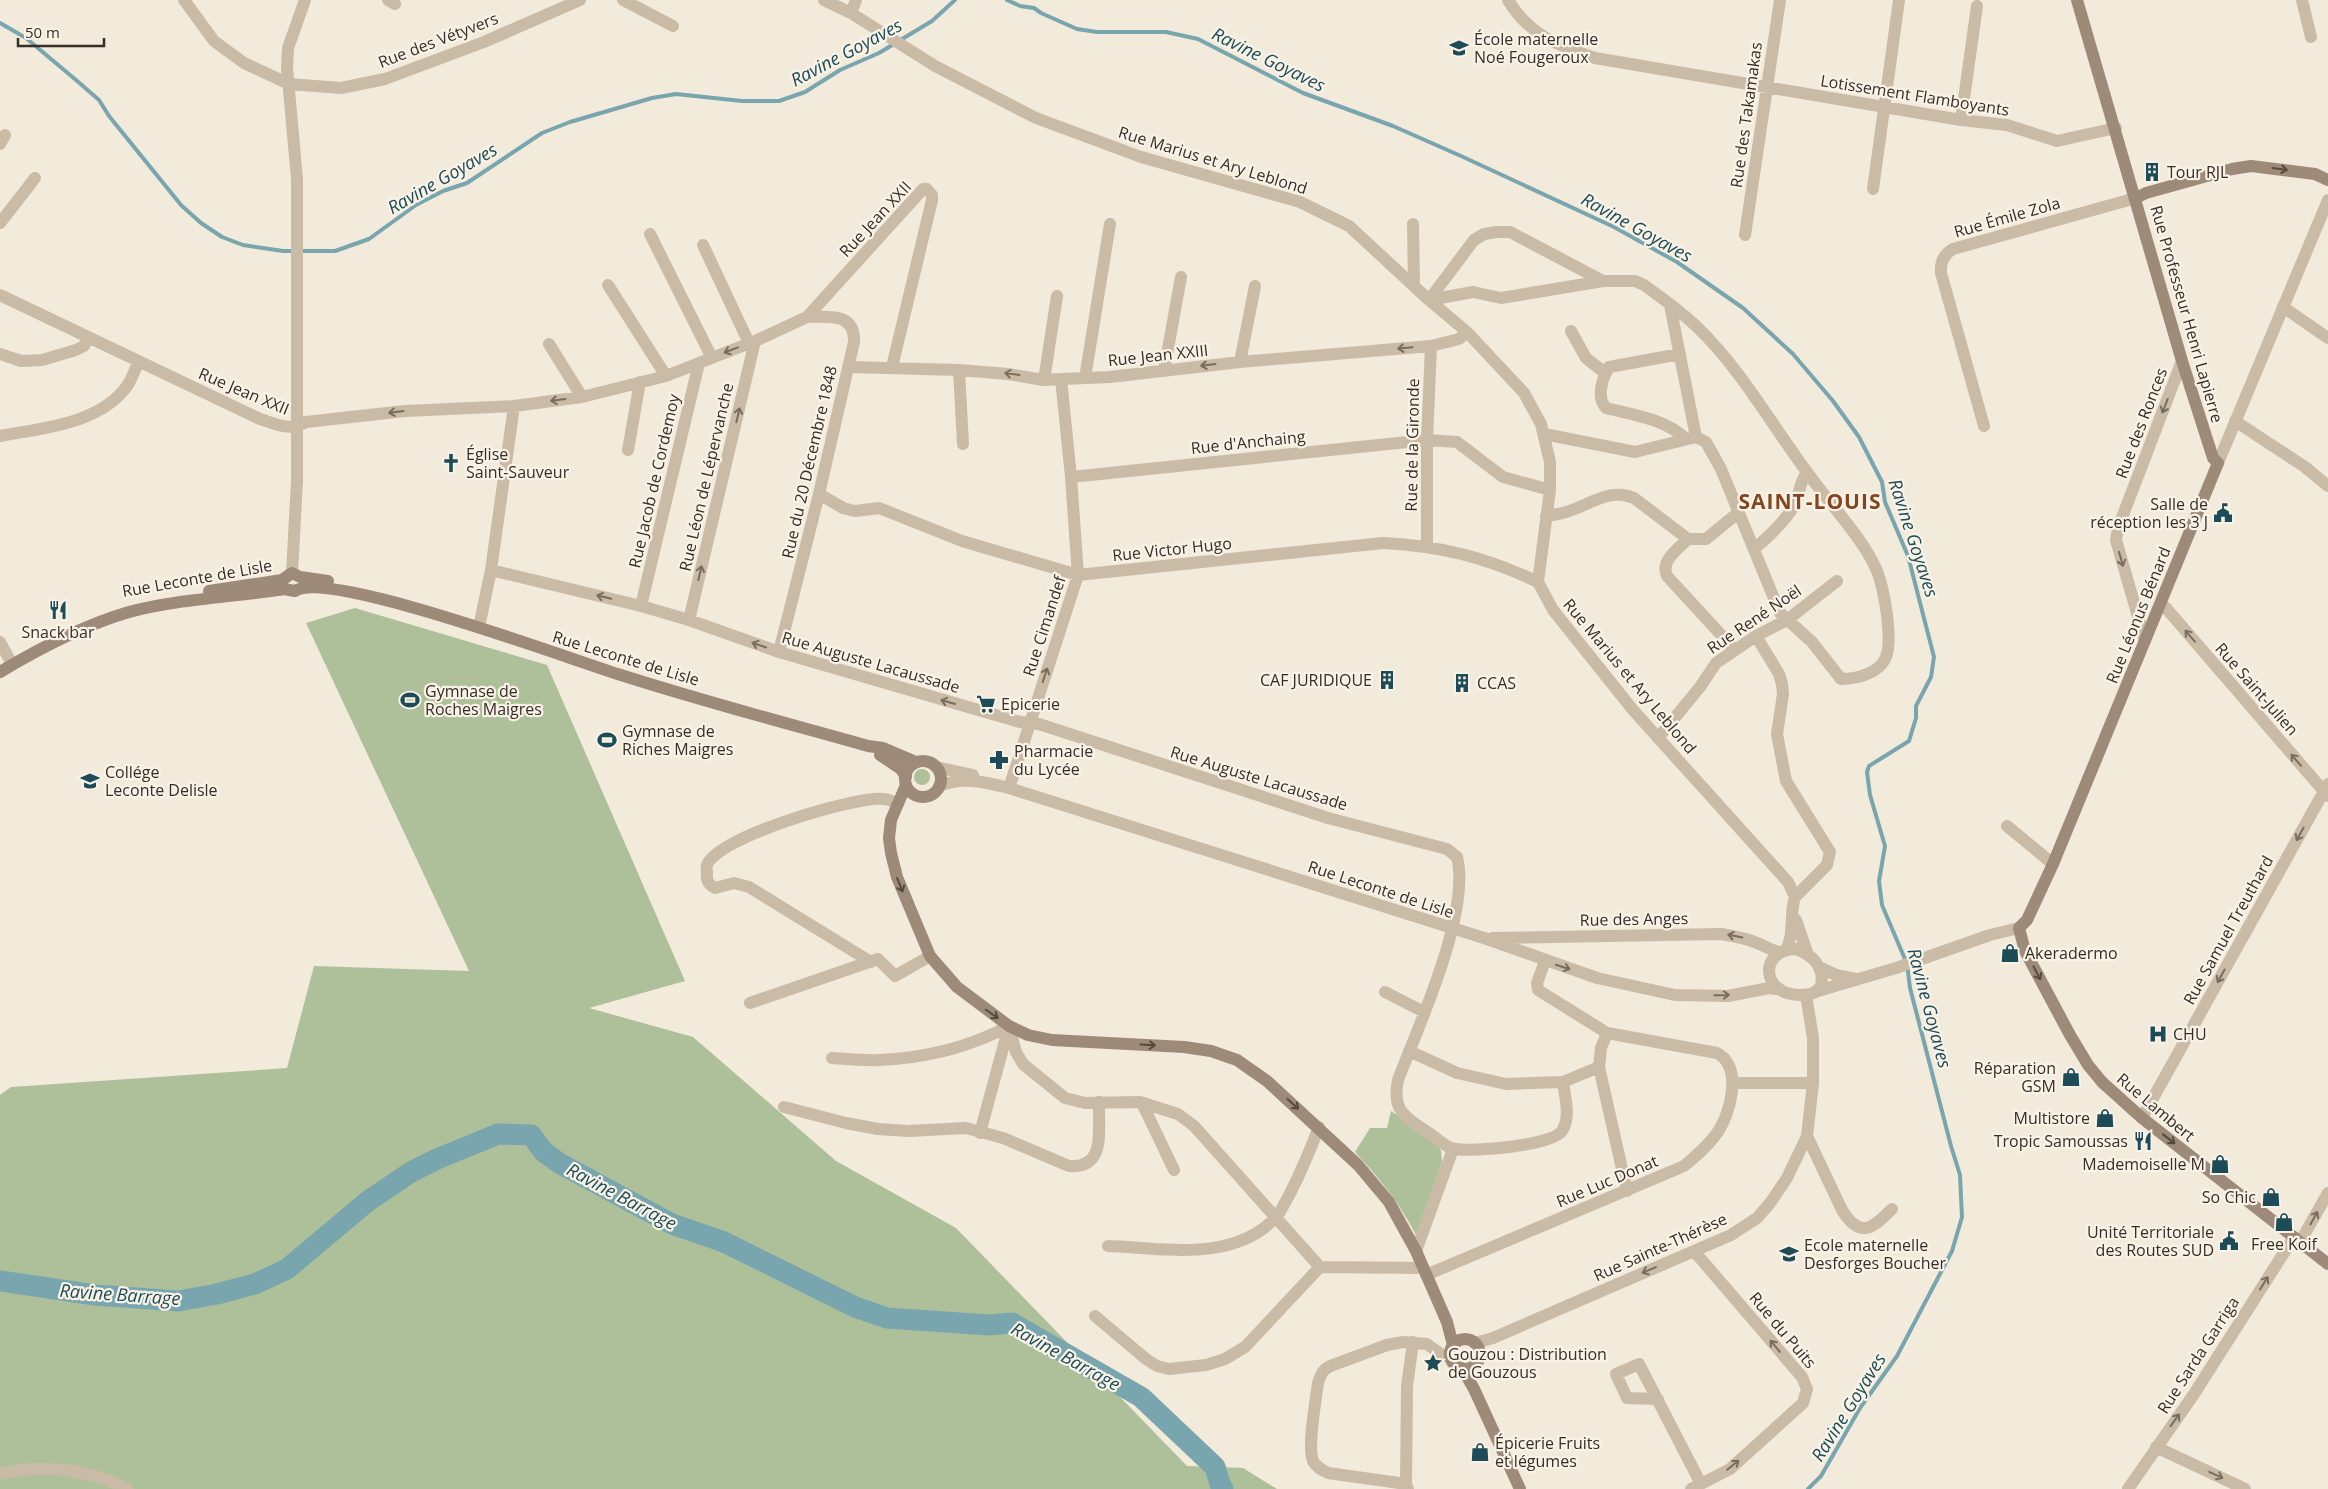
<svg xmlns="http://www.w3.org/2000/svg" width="2328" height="1489" viewBox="0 0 2328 1489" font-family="'Open Sans',sans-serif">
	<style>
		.green { fill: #aec09a }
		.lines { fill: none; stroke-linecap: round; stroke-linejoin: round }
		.stream { stroke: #79a5ae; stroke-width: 4 }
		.river { stroke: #79a5ae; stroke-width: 21 }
		.minor { stroke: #cabba6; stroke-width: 12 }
		.tertiary { stroke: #cabba6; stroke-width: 12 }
		.secondary { stroke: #9d8a78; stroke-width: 12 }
		.oneway { stroke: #554a3f }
		.oneway2 { stroke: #796d60 }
		.labels { text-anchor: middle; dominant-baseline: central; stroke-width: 4.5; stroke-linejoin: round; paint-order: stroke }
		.poi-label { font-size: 16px; fill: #362e27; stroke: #f9f3e7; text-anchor: start }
		.street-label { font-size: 16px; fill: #362e27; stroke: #f9f3e7 }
		.water-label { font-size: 18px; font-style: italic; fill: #1d4b57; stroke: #f9f3e7 }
		.district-label { font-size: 21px; font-weight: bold; letter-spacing: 1px; fill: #844620; stroke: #f9f3e7 }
	</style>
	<rect width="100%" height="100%" fill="#f2eada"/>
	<path class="green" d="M355,608L547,665L685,981L589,1008L693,1037L836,1161L956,1228L1187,1466L1243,1468L1277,1489H0V1095L11,1087L287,1068L314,966L469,971L306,623Z
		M914 777a8 8 0 1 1 16 0a8 8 0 1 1-16 0Z
		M1391,1111L1437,1142L1441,1151L1442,1162L1416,1235C1399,1202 1380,1179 1355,1152L1370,1128H1387Z"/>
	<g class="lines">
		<path class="stream" d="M1007,0L1020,6L1034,8L1041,13L1077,29L1097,32H1166L1198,39L1303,93L1393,126L1461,156L1614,227L1677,262L1743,308L1793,354L1833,401L1859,437L1882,482L1885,502L1908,556L1934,657L1931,677L1916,706V718L1909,741L1869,766L1867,772L1870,795L1885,846L1879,881L1882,905L1907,964L1910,988L1951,1146L1960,1175L1962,1217L1952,1251L1897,1356L1860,1408L1821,1476L1808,1489
			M0,23L26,38L76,80L99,100L109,116L181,205L201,223L222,237L243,245L283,251H335L369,239L416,205L443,191L467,183L542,133L570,122L652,98L676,94L742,101H779L805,92L840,70L879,53L932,21L955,0"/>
		<path class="river" d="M0,1281L95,1295L178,1301L217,1294L255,1284L287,1269L368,1201L411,1172L437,1159L498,1134L531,1135L544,1152L559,1163L672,1224L724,1242L855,1307L887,1318L989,1325L1012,1323L1141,1397L1215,1467L1220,1484L1223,1489"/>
		<path class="minor" d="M184,0L214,41L244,63L289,84L341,88L385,79L484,42L580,0
			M388,0L395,4
			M623,0L673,26
			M824,0L851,13L935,66L1036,118L1141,157L1300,202L1349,226L1429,300L1467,332L1524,393L1541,424L1550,462V490L1538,582L1553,610L1633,710L1788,882L1795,897C1789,915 1795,933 1786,950
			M1508,0C1530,36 1557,45 1595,58L1961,120L2007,125L2057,141L2116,128
			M2302,0L2311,37
			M851,13L856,0
			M1961,120L1977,6
			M0,144L5,135
			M1873,189L1899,0
			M0,223L35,178
			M1413,224L1414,286
			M650,234L712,358
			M1745,235L1780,0
			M703,245L749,343
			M608,285L666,376
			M0,295L260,419C276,424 290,432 306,422L405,411L514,406L582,397L666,376L755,341L807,317L923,189H927L932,195V200L892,367
			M1429,300L1474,240L1484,234L1497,232H1510L1603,281H1635L1644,285C1662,298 1681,311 1697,327C1741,369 1771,424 1807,472C1827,501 1864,539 1877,571C1884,589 1893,638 1886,657C1880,673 1857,679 1841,679L1812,642L1780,613L1721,469L1706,442L1696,437L1635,452L1544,434
			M1429,300L1473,292L1501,298L1603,281
			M1670,305L1696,437
			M2283,307L2328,338
			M1571,331L1586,358L1605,373
			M549,344L582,397
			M0,354L21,361L42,360L76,350L84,346L88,338
			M1680,354L1609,367C1602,379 1596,397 1606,408C1634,415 1665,419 1686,439
			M1240,362L1255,286
			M849,367L959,370L1008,374L1044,380L1061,379L1110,377L1240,362L1431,346L1459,339L1467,332
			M959,370L963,444
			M1164,371L1181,277
			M1085,378L1110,224
			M1044,380L1057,296
			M2235,421L2305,467L2328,486
			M1984,426L1941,273C1940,262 1944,254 1953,249L2136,198
			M0,436C42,428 100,424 127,386C132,379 135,370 138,362
			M628,450L640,382
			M1071,477L1427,440L1457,442L1503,477L1550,490
			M819,494L843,508L855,511L879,508L962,541L1078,575L1383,543C1441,546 1485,557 1538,582
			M1546,516C1553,515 1560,514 1566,512C1588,506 1610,487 1634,498L1688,539
			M1427,546V440L1431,346
			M1754,548C1765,541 1789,517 1794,505C1800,494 1799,483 1807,472
			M491,570L641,606L689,620L779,652L1020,722L1039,724L1328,818L1447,849L1457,857C1471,912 1419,1025 1398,1080C1391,1113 1408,1119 1432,1135C1438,1140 1447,1148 1455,1149C1473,1152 1551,1146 1562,1131C1571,1117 1565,1098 1563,1082
			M292,573L297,481V179L287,68L288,48L305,0
			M641,606L699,363
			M2160,606L2166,608L2328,796
			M689,620L755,341
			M479,627L491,570L514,406
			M1756,636L1779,674L1782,684L1783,694L1777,734L1786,781L1830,852L1827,865L1795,897
			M2145,641L2116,540L2118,528L2182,361
			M0,642L12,664
			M1735,650L1667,576C1660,561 1678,549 1688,539H1706L1739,512
			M779,652L819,494L854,342C855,312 829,317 807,317
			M1658,738L1700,687L1716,663L1756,636L1787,620L1837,581
			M1009,788L1078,575L1071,477L1061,379
			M2007,826L2053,864
			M1796,920L1808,955
			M871,962L749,887L734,883L715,888C709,885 706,880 707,873C707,870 706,867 707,865C718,837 854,796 884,799C889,799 894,802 898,804
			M1385,992L1424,1012
			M750,1003L878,959L895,976L930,956
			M1009,1026L1016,1052L1023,1064L1065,1098L1085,1103L1140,1102L1178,1114L1194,1126L1320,1267
			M1607,1033L1601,1048L1599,1067L1627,1191
			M1409,1051L1457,1073L1506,1084L1563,1082L1599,1067
			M832,1058C847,1059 863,1061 879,1060C924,1058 970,1047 1009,1026
			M1732,1083H1813
			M1142,1103L1174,1170
			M784,1107L846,1123L878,1129L908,1131L966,1128L1003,1138L1069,1166C1107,1169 1098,1129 1099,1102
			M2142,1118L2328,784
			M980,1133L1009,1026
			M1807,1136L1842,1210C1860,1239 1872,1229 1892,1209
			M2300,1242L2328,1193
			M1108,1246C1163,1248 1234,1263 1276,1217C1280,1213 1283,1206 1286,1201C1299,1177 1309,1153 1319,1127
			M1416,1251L1453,1149
			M1426,1275L1684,1166C1696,1156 1708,1146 1717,1133C1731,1113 1743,1067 1717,1053L1607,1033L1538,990L1537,983L1545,961
			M1095,1316L1146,1359L1157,1366L1169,1369L1206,1365L1225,1359L1245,1347L1320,1267L1423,1268
			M1475,1343L1493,1338L1731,1235L1757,1218L1770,1203L1787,1178L1807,1136L1813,1083V1038L1806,995
			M1658,1399L1627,1398L1616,1374L1639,1364L1701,1484
			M2156,1447L2245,1489
			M0,1474C42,1463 90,1470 128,1489
			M1406,1484L1328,1473C1322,1470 1316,1467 1313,1461C1307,1446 1316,1400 1318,1383C1321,1373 1324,1368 1333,1365L1387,1345L1403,1342L1427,1344L1442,1355L1450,1356
			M1408,1489L1406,1484L1407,1386L1413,1342
			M1691,1489L1730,1469L1803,1403L1807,1389L1802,1377L1694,1251
			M2128,1489L2194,1394L2294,1237"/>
		<path class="tertiary" d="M2218,463L2328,200
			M936,767L973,775
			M939,786C963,776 985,782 1009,788L1484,938L1597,978L1675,995L1728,996L1769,988L1776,989
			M1492,938L1721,934C1733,936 1746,938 1757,943C1766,946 1771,951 1780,952
			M1796,949C1813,955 1825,968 1821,986C1816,994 1809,995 1800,995C1761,995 1758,950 1796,949Z
			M1821,968L1836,975L1856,979
			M1818,991L1896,968L1990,935L2019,928"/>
		<path class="secondary" d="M2077,0L2182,361L2213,458L2218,463L2053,864L2027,920L2019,928L2025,951L2070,1035L2088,1065L2102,1082L2142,1118L2328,1264
			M2136,198L2146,193L2232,169L2251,166L2315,174L2328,180
			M209,591L282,580L292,573L300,577L328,581
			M0,672C40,648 84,625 129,612C177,599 234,597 284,589L295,591C329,569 572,660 621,675C702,701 786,723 868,746L883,748L916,762
			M880,755L901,769L906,777
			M905 779a18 18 0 1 1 36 0a18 18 0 1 1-36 0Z
			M906,785L891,820L889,838L891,853L897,877L930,956L957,987L1009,1026L1028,1035L1052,1040L1184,1047L1211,1051L1237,1060L1267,1081L1358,1165L1389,1202L1416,1251L1447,1322L1453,1345
			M1450 1354a15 15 0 1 1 30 0a15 15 0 1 1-30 0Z
			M1462,1368L1474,1389L1520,1489"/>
	</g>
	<defs><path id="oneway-shaft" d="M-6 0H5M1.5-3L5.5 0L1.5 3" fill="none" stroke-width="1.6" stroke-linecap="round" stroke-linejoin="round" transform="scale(1.25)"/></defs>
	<g class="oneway">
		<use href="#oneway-shaft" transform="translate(2280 169) rotate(8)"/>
		<use href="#oneway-shaft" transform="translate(900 885) rotate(68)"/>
		<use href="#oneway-shaft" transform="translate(2037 973) rotate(62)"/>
		<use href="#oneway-shaft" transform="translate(992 1014) rotate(35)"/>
		<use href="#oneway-shaft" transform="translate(1148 1045) rotate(3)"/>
		<use href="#oneway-shaft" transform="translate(1293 1104) rotate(42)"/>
		<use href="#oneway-shaft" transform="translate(2169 1139) rotate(38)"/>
	</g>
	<g class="oneway2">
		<use href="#oneway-shaft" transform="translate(1405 348) rotate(175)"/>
		<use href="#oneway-shaft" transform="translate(731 350) rotate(159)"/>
		<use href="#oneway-shaft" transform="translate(1208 365) rotate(173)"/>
		<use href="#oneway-shaft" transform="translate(1012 374) rotate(-172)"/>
		<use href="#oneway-shaft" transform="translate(558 400) rotate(173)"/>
		<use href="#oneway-shaft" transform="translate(2165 406) rotate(111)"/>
		<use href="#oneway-shaft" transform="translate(396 412) rotate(173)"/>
		<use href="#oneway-shaft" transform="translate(738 415) rotate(-77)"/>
		<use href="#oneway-shaft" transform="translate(2121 559) rotate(74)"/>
		<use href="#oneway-shaft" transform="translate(700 573) rotate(-77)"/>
		<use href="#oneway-shaft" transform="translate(604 597) rotate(-166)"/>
		<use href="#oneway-shaft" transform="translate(2190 636) rotate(-131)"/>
		<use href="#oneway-shaft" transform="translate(759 645) rotate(-161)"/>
		<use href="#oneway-shaft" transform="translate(1045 675) rotate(-72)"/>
		<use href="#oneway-shaft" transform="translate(948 702) rotate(-164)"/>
		<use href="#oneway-shaft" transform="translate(2296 760) rotate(-131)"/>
		<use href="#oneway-shaft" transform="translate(2300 834) rotate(119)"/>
		<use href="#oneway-shaft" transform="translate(1735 936) rotate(-168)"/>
		<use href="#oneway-shaft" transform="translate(1563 967) rotate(18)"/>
		<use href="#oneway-shaft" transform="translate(2221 976) rotate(119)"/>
		<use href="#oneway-shaft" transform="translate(1722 995) rotate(-1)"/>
		<use href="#oneway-shaft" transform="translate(2314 1218) rotate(-61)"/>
		<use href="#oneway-shaft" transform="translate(1649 1270) rotate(157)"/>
		<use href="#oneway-shaft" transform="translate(2264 1283) rotate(-58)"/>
		<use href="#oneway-shaft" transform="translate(1775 1346) rotate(-130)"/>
		<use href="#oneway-shaft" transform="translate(2175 1420) rotate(-54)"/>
		<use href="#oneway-shaft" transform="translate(1733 1465) rotate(-39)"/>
		<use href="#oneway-shaft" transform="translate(2216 1475) rotate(25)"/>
	</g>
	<defs>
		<g id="school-bare" transform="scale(1.5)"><path d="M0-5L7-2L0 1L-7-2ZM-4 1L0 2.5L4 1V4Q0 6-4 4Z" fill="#1d4b57" stroke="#f9f3e7" stroke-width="2.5" paint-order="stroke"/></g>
		<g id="building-bare" transform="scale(1.5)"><path d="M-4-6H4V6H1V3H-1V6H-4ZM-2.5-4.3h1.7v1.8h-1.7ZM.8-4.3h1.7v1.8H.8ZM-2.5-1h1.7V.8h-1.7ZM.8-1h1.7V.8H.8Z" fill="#1d4b57" stroke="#f9f3e7" stroke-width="2.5" paint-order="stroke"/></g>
		<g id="church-bare" transform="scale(1.5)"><path d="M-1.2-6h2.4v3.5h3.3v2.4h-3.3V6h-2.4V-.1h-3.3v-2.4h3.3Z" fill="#1d4b57" stroke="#f9f3e7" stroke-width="2.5" paint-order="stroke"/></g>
		<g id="civic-bare" transform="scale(1.5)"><path d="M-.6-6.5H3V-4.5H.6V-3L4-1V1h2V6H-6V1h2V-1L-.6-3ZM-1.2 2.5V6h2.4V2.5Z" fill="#1d4b57" stroke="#f9f3e7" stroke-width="2.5" paint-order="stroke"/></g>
		<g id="restaurant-bare" transform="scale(1.5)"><path d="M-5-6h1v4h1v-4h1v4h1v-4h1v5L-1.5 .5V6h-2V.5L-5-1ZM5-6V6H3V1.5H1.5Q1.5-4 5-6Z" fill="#1d4b57" stroke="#f9f3e7" stroke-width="2.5" paint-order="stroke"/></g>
		<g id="stadium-bare" transform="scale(1.5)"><path d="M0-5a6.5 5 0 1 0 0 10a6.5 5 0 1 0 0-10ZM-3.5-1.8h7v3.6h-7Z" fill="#1d4b57" stroke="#f9f3e7" stroke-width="2.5" paint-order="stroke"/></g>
		<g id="supermarket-bare" transform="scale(1.5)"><path d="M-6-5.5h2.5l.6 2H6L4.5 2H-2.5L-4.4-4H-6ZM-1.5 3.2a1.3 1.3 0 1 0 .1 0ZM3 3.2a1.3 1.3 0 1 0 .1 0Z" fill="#1d4b57" stroke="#f9f3e7" stroke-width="2.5" paint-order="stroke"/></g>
		<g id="pharmacy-bare" transform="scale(1.5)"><path d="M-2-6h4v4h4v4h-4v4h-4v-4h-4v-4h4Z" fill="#1d4b57" stroke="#f9f3e7" stroke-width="2.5" paint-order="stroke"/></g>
		<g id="shop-bare" transform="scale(1.5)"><path d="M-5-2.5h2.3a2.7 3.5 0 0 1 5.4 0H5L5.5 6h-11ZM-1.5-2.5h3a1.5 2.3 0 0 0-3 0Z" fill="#1d4b57" stroke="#f9f3e7" stroke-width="2.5" paint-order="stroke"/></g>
		<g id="hospital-bare" transform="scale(1.5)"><path d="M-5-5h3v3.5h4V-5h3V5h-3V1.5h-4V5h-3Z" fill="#1d4b57" stroke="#f9f3e7" stroke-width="2.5" paint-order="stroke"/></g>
		<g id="sight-bare" transform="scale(1.5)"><path d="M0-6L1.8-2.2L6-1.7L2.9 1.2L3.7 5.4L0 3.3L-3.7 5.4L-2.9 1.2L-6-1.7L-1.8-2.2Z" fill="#1d4b57" stroke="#f9f3e7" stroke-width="2.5" paint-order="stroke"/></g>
	</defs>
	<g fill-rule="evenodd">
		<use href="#school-bare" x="1459" y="48"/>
		<use href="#building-bare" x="2152" y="172"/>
		<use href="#church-bare" x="451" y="463"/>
		<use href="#civic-bare" x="2223" y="513"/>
		<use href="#restaurant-bare" x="58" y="610"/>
		<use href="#building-bare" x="1387" y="680"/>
		<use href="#building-bare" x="1462" y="683"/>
		<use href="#stadium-bare" x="410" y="700"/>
		<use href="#supermarket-bare" x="986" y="704"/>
		<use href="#stadium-bare" x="607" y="740"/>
		<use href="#pharmacy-bare" x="999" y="760"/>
		<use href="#school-bare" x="90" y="781"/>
		<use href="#shop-bare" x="2010" y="953"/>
		<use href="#hospital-bare" x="2158" y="1034"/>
		<use href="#shop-bare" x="2071" y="1077"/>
		<use href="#shop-bare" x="2105" y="1118"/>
		<use href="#restaurant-bare" x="2143" y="1141"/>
		<use href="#shop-bare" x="2220" y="1164"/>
		<use href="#shop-bare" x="2271" y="1197"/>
		<use href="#shop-bare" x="2284" y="1222"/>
		<use href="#civic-bare" x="2229" y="1241"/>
		<use href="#school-bare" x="1789" y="1254"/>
		<use href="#sight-bare" x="1433" y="1363"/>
		<use href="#shop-bare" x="1480" y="1452"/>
	</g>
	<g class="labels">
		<g class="poi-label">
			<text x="1474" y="39">École maternelle<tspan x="1474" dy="18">Noé Fougeroux</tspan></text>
			<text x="2167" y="172">Tour RJL</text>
			<text x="466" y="454">Église<tspan x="466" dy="18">Saint-Sauveur</tspan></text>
			<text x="2208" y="504" text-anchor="end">Salle de<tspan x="2208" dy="18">réception les 3 J</tspan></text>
			<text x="58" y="632" text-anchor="middle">Snack bar</text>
			<text x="1372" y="680" text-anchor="end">CAF JURIDIQUE</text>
			<text x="1477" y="683">CCAS</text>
			<text x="425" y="691">Gymnase de<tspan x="425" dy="18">Roches Maigres</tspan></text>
			<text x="1001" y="704">Epicerie</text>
			<text x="622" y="731">Gymnase de<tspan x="622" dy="18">Riches Maigres</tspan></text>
			<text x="1014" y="751">Pharmacie<tspan x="1014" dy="18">du Lycée</tspan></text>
			<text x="105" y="772">Collége<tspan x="105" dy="18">Leconte Delisle</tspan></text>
			<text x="2025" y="953">Akeradermo</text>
			<text x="2173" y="1034">CHU</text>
			<text x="2056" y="1068" text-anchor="end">Réparation<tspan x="2056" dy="18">GSM</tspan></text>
			<text x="2090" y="1118" text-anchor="end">Multistore</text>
			<text x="2128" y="1141" text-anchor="end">Tropic Samoussas</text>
			<text x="2205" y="1164" text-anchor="end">Mademoiselle M</text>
			<text x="2256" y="1197" text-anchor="end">So Chic</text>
			<text x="2214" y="1232" text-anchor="end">Unité Territoriale<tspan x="2214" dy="18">des Routes SUD</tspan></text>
			<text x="2284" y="1244" text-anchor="middle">Free Koif</text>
			<text x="1804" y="1245">Ecole maternelle<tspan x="1804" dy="18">Desforges Boucher</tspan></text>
			<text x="1448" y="1354">Gouzou : Distribution<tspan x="1448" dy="18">de Gouzous</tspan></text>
			<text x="1495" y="1443">Épicerie Fruits<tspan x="1495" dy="18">et légumes</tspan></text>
		</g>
		<g class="street-label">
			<text transform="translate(438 40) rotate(-21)">Rue des Vétyvers</text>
			<text transform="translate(1915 95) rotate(9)">Lotissement Flamboyants</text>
			<text transform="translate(1746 115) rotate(-82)">Rue des Takamakas</text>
			<text transform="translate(1213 160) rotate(17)">Rue Marius et Ary Leblond</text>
			<text transform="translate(2007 217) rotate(-16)">Rue Émile Zola</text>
			<text transform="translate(875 219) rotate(-47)">Rue Jean XXII</text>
			<text transform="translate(2187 314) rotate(74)">Rue Professeur Henri Lapierre</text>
			<text transform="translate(1158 355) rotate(-6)">Rue Jean XXIII</text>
			<text transform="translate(244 391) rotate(23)">Rue Jean XXII</text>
			<text transform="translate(2141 423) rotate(-69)">Rue des Ronces</text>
			<text transform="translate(1248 442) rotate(-6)">Rue d'Anchaing</text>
			<text transform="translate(1412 445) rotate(-89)">Rue de la Gironde</text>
			<text transform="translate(809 462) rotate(-77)">Rue du 20 Décembre 1848</text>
			<text transform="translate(706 477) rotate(-77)">Rue Léon de Lépervanche</text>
			<text transform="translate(654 481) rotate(-77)">Rue Jacob de Cordemoy</text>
			<text transform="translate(1172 549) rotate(-6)">Rue Victor Hugo</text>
			<text transform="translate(197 578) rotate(-10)">Rue Leconte de Lisle</text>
			<text transform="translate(2138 615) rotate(-68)">Rue Léonus Bénard</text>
			<text transform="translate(1754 619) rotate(-34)">Rue René Noël</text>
			<text transform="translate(1044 626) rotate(-72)">Rue Cimandef</text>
			<text transform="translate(626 658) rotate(17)">Rue Leconte de Lisle</text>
			<text transform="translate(871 662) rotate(16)">Rue Auguste Lacaussade</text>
			<text transform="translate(1630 676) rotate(50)">Rue Marius et Ary Leblond</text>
			<text transform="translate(2257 689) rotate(49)">Rue Saint-Julien</text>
			<text transform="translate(1259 778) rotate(17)">Rue Auguste Lacaussade</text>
			<text transform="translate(1381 889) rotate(18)">Rue Leconte de Lisle</text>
			<text transform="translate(1634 919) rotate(-1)">Rue des Anges</text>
			<text transform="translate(2228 930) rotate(-61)">Rue Samuel Treuthard</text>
			<text transform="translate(2156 1107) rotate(40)">Rue Lambert</text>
			<text transform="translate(1607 1181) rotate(-23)">Rue Luc Donat</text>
			<text transform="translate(1660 1247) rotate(-24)">Rue Sainte-Thérèse</text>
			<text transform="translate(1783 1330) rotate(50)">Rue du Puits</text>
			<text transform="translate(2198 1355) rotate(-57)">Rue Sarda Garriga</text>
		</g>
		<g class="water-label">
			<text transform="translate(846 52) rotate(-28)">Ravine Goyaves</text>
			<text transform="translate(1269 59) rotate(26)">Ravine Goyaves</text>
			<text transform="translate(442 178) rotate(-30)">Ravine Goyaves</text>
			<text transform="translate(1637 227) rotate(29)">Ravine Goyaves</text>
			<text transform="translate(1914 538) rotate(72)">Ravine Goyaves</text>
			<text transform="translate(1930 1008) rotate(75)">Ravine Goyaves</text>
			<text transform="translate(622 1196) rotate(28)">Ravine Barrage</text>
			<text transform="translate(120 1294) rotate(4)">Ravine Barrage</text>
			<text transform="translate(1066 1356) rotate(29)">Ravine Barrage</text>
			<text transform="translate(1848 1407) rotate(-58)">Ravine Goyaves</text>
		</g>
		<g class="district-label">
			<text x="1810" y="501">SAINT-LOUIS</text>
		</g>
	</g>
	<path d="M18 38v8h86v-8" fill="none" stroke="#362e27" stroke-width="2.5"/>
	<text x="25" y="38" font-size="15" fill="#362e27" stroke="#f9f3e7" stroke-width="4" paint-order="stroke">50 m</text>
</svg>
